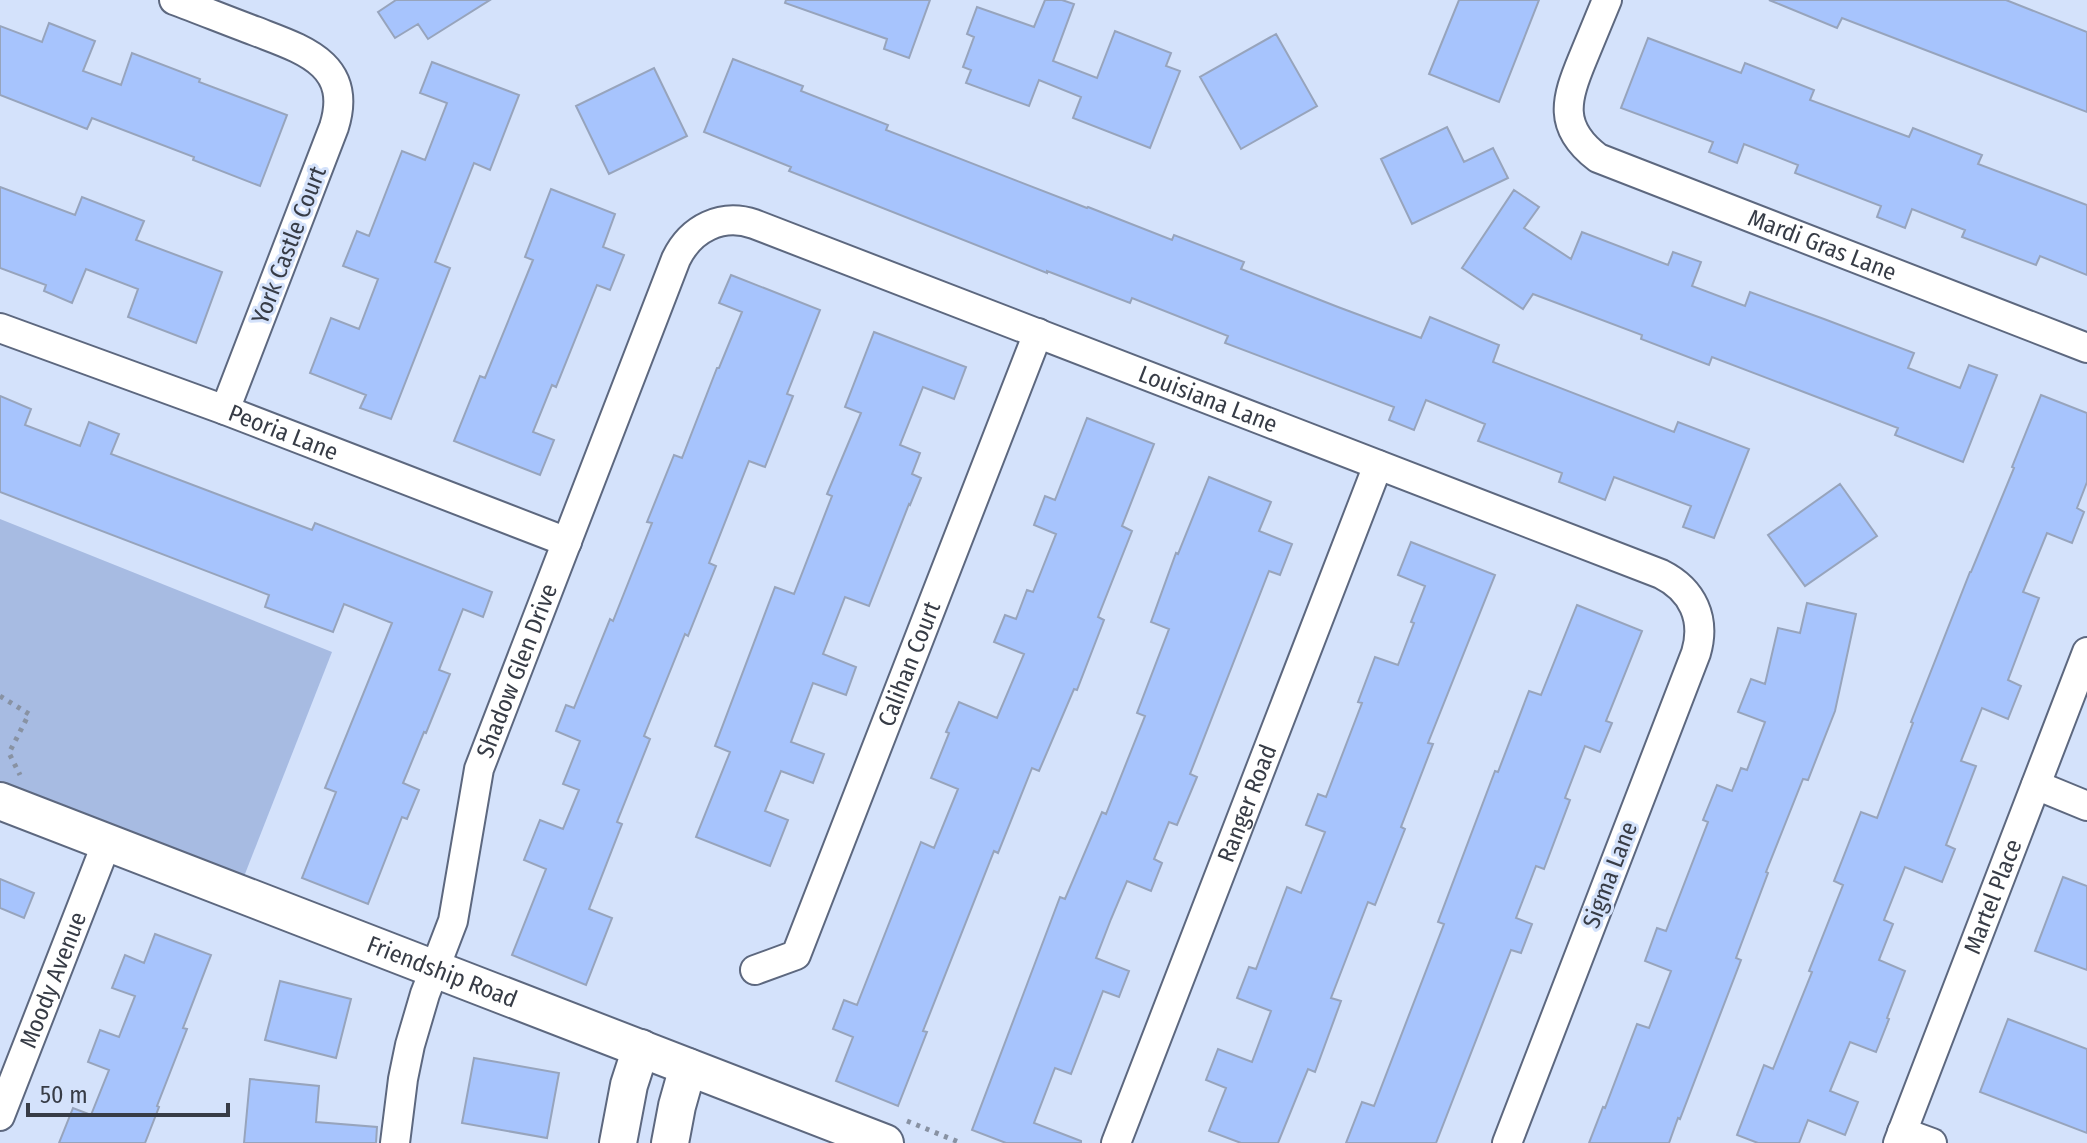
<svg xmlns="http://www.w3.org/2000/svg" width="2087" height="1143" viewBox="0 0 2087 1143" font-family="'Fira Sans Condensed',sans-serif">
	<style>
		.green { fill: #a7bbe2 }
		.building { fill: #a7c4fd; stroke: #97a4bc; stroke-width: 2 }
		.lines { fill: none; stroke-linecap: round; stroke-linejoin: round }
		.minor-casing { stroke: #5d687f; stroke-width: 32 }
		.tertiary-casing { stroke: #5d687f; stroke-width: 40 }
		.path { stroke: #8892a3; stroke-width: 5; stroke-dasharray: 4 6; stroke-linecap: butt }
		.minor { stroke: #fff; stroke-width: 28 }
		.tertiary { stroke: #fff; stroke-width: 36 }
		.labels { text-anchor: middle; dominant-baseline: central; stroke-width: 6; stroke-linejoin: round; paint-order: stroke }
		.street-label { font-size: 24px; fill: #373c46; stroke: #d4e2fb }
	</style>
	<rect width="100%" height="100%" fill="#d4e2fb"/>
	<path class="green" d="M0,519L332,652L243,879L0,786Z"/>
	<path class="building" d="M396,0H490L428,39L418,24L395,38L378,12Z
		M786,0H930L909,58L884,49L887,39L785,3Z
		M1045,0H1062L1074,4L1053,61L1097,78L1115,31L1171,53L1166,66L1180,71L1150,148L1073,118L1081,97L1039,80L1029,106L966,83L971,70L963,67L974,37L967,34L977,7L1034,27Z
		M1459,0H1539L1499,102L1429,74Z
		M1769,0H2006L2087,32V112L1842,18L1837,28Z
		M49,23L95,41L83,71L121,85L132,53L200,79L199,82L287,115L260,186L193,160L194,157L92,118L87,129L0,95V26L42,42Z
		M1276,34L1317,106L1241,149L1200,77Z
		M1648,38L1741,73L1745,63L1814,90L1810,100L1909,137L1913,128L1982,155L1978,164L2087,205V275L2040,256L2036,265L1962,237L1965,230L1912,209L1905,228L1877,217L1881,206L1795,173L1798,165L1744,144L1737,163L1709,152L1713,142L1621,108Z
		M733,59L803,86L801,91L888,125L886,130L1087,208L1088,207L1172,240L1174,235L1244,262L1241,269L1338,307L1421,338L1430,317L1499,345L1493,362L1674,432L1678,422L1749,449L1714,538L1683,527L1691,506L1614,477L1605,500L1559,482L1562,473L1478,441L1485,424L1426,400L1414,430L1389,420L1394,407L1225,343L1228,336L1132,298L1130,303L1047,271V273L789,171L791,167L704,132Z
		M432,62L519,95L490,170L474,163L435,262L450,268L391,419L360,408L366,395L310,373L331,318L359,329L378,279L343,266L357,231L369,236L402,151L425,160L447,103L420,93Z
		M654,68L687,136L609,174L576,106Z
		M1447,127L1464,162L1493,148L1508,178L1412,224L1381,159Z
		M0,187L75,215L82,197L144,221L136,240L222,272L196,343L128,317L138,289L86,269L72,303L44,291L46,285L0,268Z
		M551,189L615,214L603,247L624,255L610,290L597,285L556,387L552,385L533,432L554,440L540,475L454,441L480,376L485,378L533,260L525,257Z
		M1514,190L1539,207L1524,228L1571,259L1582,232L1668,265L1673,252L1701,262L1692,286L1745,306L1750,292L1824,319L1914,353L1908,368L1960,388L1969,365L1997,375L1963,462L1895,435L1898,428L1712,357L1709,365L1641,339L1642,335L1533,294L1523,309L1462,268Z
		M731,275L820,310L787,394L793,396L765,467L749,461L709,563L716,566L688,636L685,634L644,736L650,739L617,822L622,824L589,909L612,918L586,985L512,955L546,869L524,860L540,820L563,829L579,790L563,784L580,741L556,731L566,705L574,708L610,619L613,621L652,523L647,522L674,455L682,458L717,368H719L742,312L719,303Z
		M874,332L966,367L954,399L923,387L900,445L920,453L912,474L921,478L910,505L909,504L869,606L845,597L823,654L856,667L846,695L813,683L791,742L824,754L813,783L781,771L765,811L788,820L770,866L696,837L730,752L715,746L775,587L794,594L832,496L827,494L861,413L845,407Z
		M2041,395L2087,413V482L2077,508L2084,512L2072,543L2047,533L2023,592L2039,598L2008,680L2021,686L2008,719L1982,708L1961,761L1976,766L1946,845L1955,849L1942,882L1905,867L1884,920L1893,924L1879,960L1905,971L1887,1018L1889,1019L1876,1052L1850,1042L1830,1091L1858,1102L1845,1135L1808,1120L1799,1143H1758L1737,1135L1764,1065L1773,1069L1812,972L1809,971L1843,885L1834,881L1861,812L1877,818L1913,723L1911,722L1970,572H1971L2014,468L2012,467Z
		M0,396L31,409L25,425L80,446L89,422L119,434L111,454L312,530L315,523L492,592L483,617L463,609L439,670L450,674L426,733L424,732L403,783L419,790L407,819L402,817L368,904L302,878L336,792L325,788L392,623L344,604L333,632L265,607L269,595L0,492Z
		M1087,418L1154,444L1122,526L1132,531L1098,617L1104,620L1077,690L1074,689L1039,771L1032,768L998,853L994,851L923,1031L927,1032L898,1106L836,1081L853,1037L833,1029L844,1000L857,1005L921,842L934,848L958,789L931,778L949,733L946,732L959,702L997,718L1024,654L994,642L1005,615L1016,619L1027,590L1033,592L1056,534L1034,525L1045,496L1055,500Z
		M1209,477L1271,502L1259,531L1292,544L1280,575L1269,571L1190,774L1197,777L1177,825L1169,822L1154,859L1162,863L1151,891L1127,881L1111,919L1096,958L1129,971L1119,997L1103,991L1071,1074L1055,1068L1034,1123L1081,1141V1143H1006L972,1130L1060,897L1065,899L1102,812L1106,814L1145,716L1137,713L1169,629L1151,622L1176,553L1178,554Z
		M1840,484L1877,536L1805,586L1768,535Z
		M1411,542L1495,575L1428,743L1433,744L1401,827L1405,829L1375,905L1368,902L1331,998L1341,1001L1315,1072L1308,1069L1278,1143H1241L1209,1131L1226,1088L1206,1080L1218,1049L1252,1062L1271,1011L1237,998L1249,967L1256,969L1287,887L1301,893L1325,832L1306,825L1318,794L1326,797L1362,703L1358,702L1375,657L1398,665L1414,623L1411,622L1425,586L1398,575Z
		M1807,603L1856,614L1835,711L1808,780L1803,779L1766,872L1768,873L1736,958L1741,960L1680,1119L1678,1118L1669,1143H1589L1603,1107L1605,1108L1637,1024L1649,1028L1671,971L1645,961L1657,928L1666,931L1708,822L1703,820L1717,785L1732,791L1741,768L1747,770L1765,722L1738,712L1751,679L1765,684L1778,628L1800,633Z
		M1577,605L1642,631L1606,721L1612,723L1600,752L1585,746L1565,798L1570,800L1544,869L1536,866L1516,918L1532,924L1521,953L1511,950L1436,1143H1346L1362,1102L1374,1106L1444,924L1438,922L1495,771L1498,772L1529,691L1541,695Z
		M2063,877L2087,886V970L2035,951Z
		M0,879L34,893L24,918L0,908Z
		M155,934L211,955L183,1028L187,1029L157,1106L159,1107L145,1143H59L73,1108L91,1115L109,1070L88,1062L100,1030L119,1037L135,996L112,988L125,955L144,963Z
		M280,981L351,999L336,1058L265,1040Z
		M2008,1019L2087,1049V1133L1980,1092Z
		M474,1058L559,1073L547,1138L462,1123Z
		M250,1079L319,1086L316,1122L377,1127L376,1143H244Z"/>
	<g class="lines">
		<g class="minor-casing">
			<g id="minor">
				<path d="M174,0C201,10 228,21 255,31C301,49 354,63 334,127L225,410"/>
				<path id="s1" d="M1607,0C1599,19 1591,39 1583,58C1566,99 1557,127 1598,158L2087,348"/>
				<path id="s2" d="M0,328L225,410L567,542"/>
				<path d="M2036,785L2087,806"/>
				<path id="s3" d="M755,970L796,955L1038,333"/>
				<path id="s4" d="M0,1116L107,842"/>
				<path d="M1902,1132L1932,1143"/>
				<path id="s5" d="M395,1143L403,1079L410,1045L425,994L453,921L479,769L676,259C691,228 722,213 754,224L1661,574C1693,590 1706,619 1696,653L1507,1143"/>
				<path id="s6" d="M1116,1143L1378,465"/>
				<path id="s7" d="M1898,1143L2087,652"/>
			</g>
		</g>
		<g class="tertiary-casing">
			<g id="tertiary">
				<path id="s8" d="M0,801L885,1143"/>
				<path d="M618,1143L629,1085L641,1048"/>
				<path d="M670,1143L677,1106L688,1067"/>
			</g>
		</g>
		<path class="path" d="M0,696L29,714L9,753L20,775
			M907,1121L961,1143"/>
		<use href="#minor" class="minor"/>
		<use href="#tertiary" class="tertiary"/>
	</g>
	<g class="labels">
		<g class="street-label">
			<text transform="translate(289 245) rotate(-69)">York Castle Court</text>
			<text stroke="none"><textPath href="#s1" startOffset="416">Mardi Gras Lane</textPath></text>
			<text stroke="none"><textPath href="#s5" startOffset="1512">Louisiana Lane</textPath></text>
			<text stroke="none"><textPath href="#s2" startOffset="302">Peoria Lane</textPath></text>
			<text stroke="none"><textPath href="#s3" startOffset="356">Calihan Court</textPath></text>
			<text stroke="none"><textPath href="#s5" startOffset="490">Shadow Glen Drive</textPath></text>
			<text stroke="none"><textPath href="#s6" startOffset="364">Ranger Road</textPath></text>
			<text transform="translate(1610 875) rotate(-69)">Sigma Lane</text>
			<text stroke="none"><textPath href="#s7" startOffset="264">Martel Place</textPath></text>
			<text stroke="none"><textPath href="#s8" startOffset="474">Friendship Road</textPath></text>
			<text stroke="none"><textPath href="#s4" startOffset="146">Moody Avenue</textPath></text>
		</g>
	</g>
	<path d="M28 1103v12h200v-12" fill="none" stroke="#373c46" stroke-width="4"/>
	<text x="40" y="1103" font-size="24" fill="#373c46" stroke="#d4e2fb" stroke-width="6" paint-order="stroke">50 m</text>
</svg>
